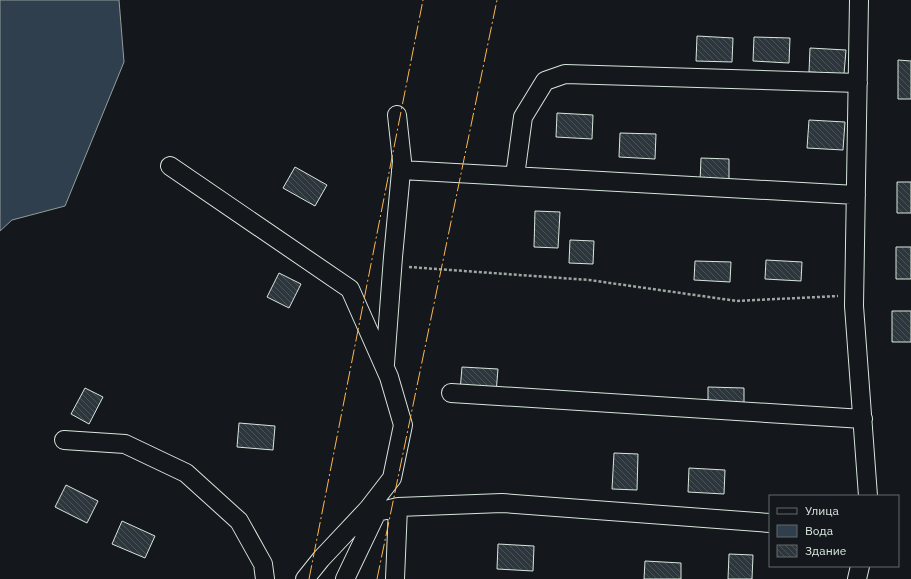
<svg xmlns="http://www.w3.org/2000/svg" width="911" height="579" viewBox="0 0 911 579" font-family="'IBM Plex Sans',sans-serif">
	<style>
		.water { fill: #2f3f4d; stroke: #939e99 }
		.building { fill: url(#building-back-hatch); stroke: #d8e6dc }
		.lines { fill: none; stroke-linecap: round; stroke-linejoin: round }
		.minor-casing { stroke: #d8e6dc; stroke-width: 20 }
		.path { stroke: #9da8a2; stroke-width: 2.5; stroke-dasharray: 3 2; stroke-linecap: butt }
		.minor { stroke: #14181c; stroke-width: 18 }
		.power { stroke: #ffb74d; stroke-width: 1; stroke-dasharray: 14 3 2 3; stroke-linecap: butt }
	</style>
	<defs>
		<pattern id="building-back-hatch" width="6" height="6" patternUnits="userSpaceOnUse"><rect width="6" height="6" fill="#2c363c"/><path d="M-1 5l2 2M0 0l6 6M5-1l2 2" fill="none" stroke="#4a5358"/></pattern>
	</defs>
	<rect width="100%" height="100%" fill="#14181c"/>
	<path class="water" d="M0,0H119L124,62L65,206L12,220L0,231Z"/>
	<path class="building" d="M697,36L733,38L732,62L696,61Z
		M754,37L790,38L789,63L753,61Z
		M810,48L846,50L844,74L809,72Z
		M898,60L911,61V99H898Z
		M557,113L593,115L592,139L556,137Z
		M809,120L845,122L843,150L807,148Z
		M620,133L656,134L655,159L619,157Z
		M701,158L729,159V183L700,182Z
		M295,167L327,185L315,206L283,188Z
		M897,182H911V213H897Z
		M535,211L560,212L558,248L534,247Z
		M570,240L594,241L593,264L569,263Z
		M896,247H911V279H896Z
		M766,260L802,262L801,281L765,279Z
		M695,261L731,262L730,282L694,280Z
		M279,273L301,284L289,308L267,297Z
		M892,311H911V342H892Z
		M462,367L498,369L496,393L460,391Z
		M708,387L744,388V406L708,405Z
		M85,388L103,397L89,424L71,414Z
		M239,423L275,426L273,450L237,447Z
		M614,453L638,454L637,490L612,489Z
		M689,468L725,470L724,494L688,492Z
		M66,485L98,501L87,523L55,507Z
		M122,521L155,536L145,558L112,544Z
		M498,544L534,546L533,571L497,569Z
		M729,554L753,555L752,579H728Z
		M645,561L681,563V579H644Z"/>
	<g class="lines">
		<g class="minor-casing">
			<path id="minor" d="M859,0L854,306L868,496
				M170,166L350,289L389,377L403,425L392,478L368,509L321,559L305,579
				M401,170L856,195
				M515,176L523,117L545,81L565,74L858,83
				M385,364L393,257L402,161L397,115
				M451,393L863,419
				M64,440L125,444L186,473L239,521L263,564L265,579
				M345,579L377,512L398,507
				M395,579L398,507L502,503L770,523
				M857,579L860,566"/>
		</g>
		<path class="path" d="M409,267L589,280L737,301L838,296"/>
		<use href="#minor" class="minor"/>
		<path class="power" d="M309,579L423,0
			M377,579L497,0"/>
	</g>
	<rect x="769" y="495" width="130" height="72" fill="#14181c" stroke="#626a69"/>
	<rect x="777" y="508" width="20" height="6" fill="#14181c" stroke="#626a69"/>
	<text x="805" y="515" font-size="12" fill="#d8e6dc">Улица</text>
	<rect x="777" y="525" width="20" height="12" fill="#2f3f4d" stroke="#626a69"/>
	<text x="805" y="535" font-size="12" fill="#d8e6dc">Вода</text>
	<rect x="777" y="545" width="20" height="12" fill="url(#building-back-hatch)" stroke="#626a69"/>
	<text x="805" y="555" font-size="12" fill="#d8e6dc">Здание</text>
</svg>
